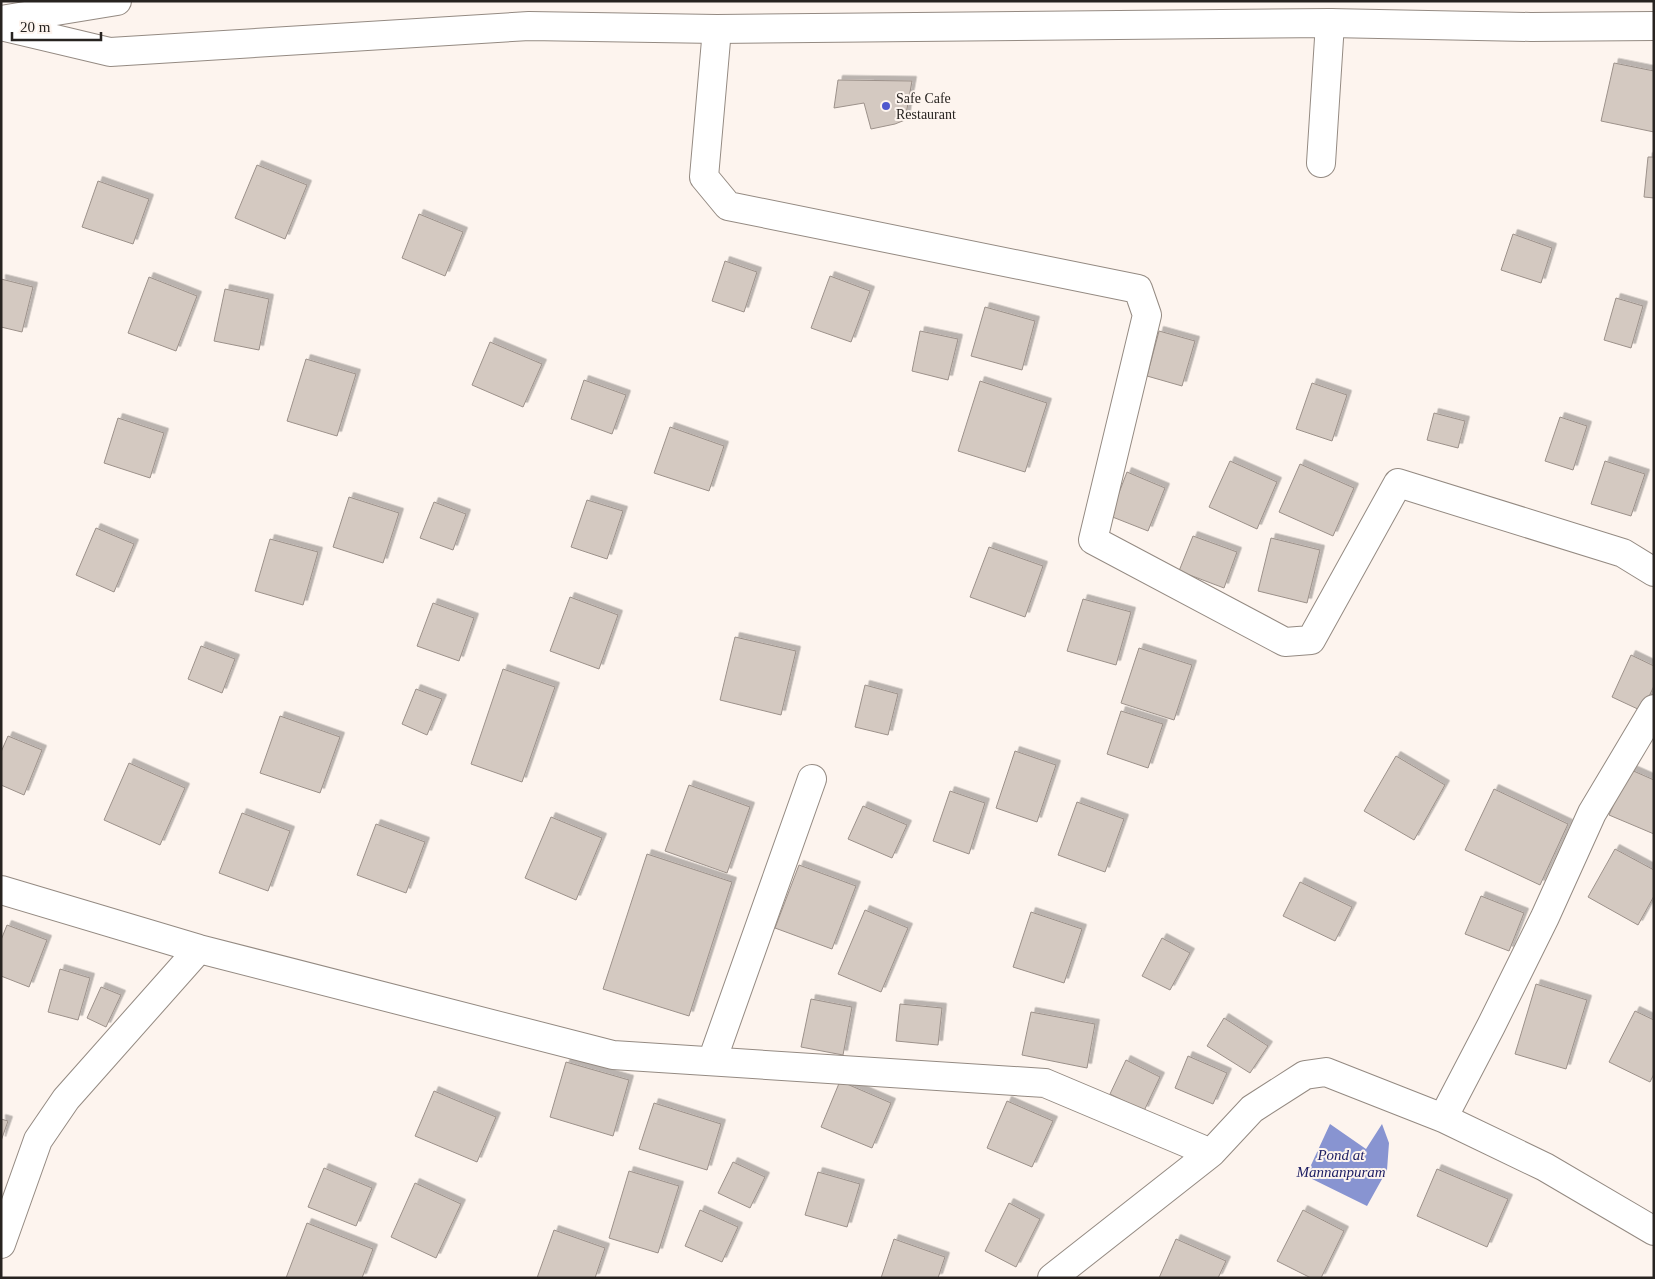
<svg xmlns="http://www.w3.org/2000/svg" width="1655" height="1279" viewBox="0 0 1655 1279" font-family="'Times New Roman',serif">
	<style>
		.water { fill: #8894d1 }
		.building { fill: #d4c9c1; stroke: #9c918a; filter: url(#shadow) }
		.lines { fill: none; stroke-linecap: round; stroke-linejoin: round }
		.minor-casing { stroke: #948a82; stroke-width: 30 }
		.tertiary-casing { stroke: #948a82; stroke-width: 30 }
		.trunk-casing { stroke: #948a82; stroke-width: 30 }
		.minor { stroke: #fff; stroke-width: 28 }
		.tertiary { stroke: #fff; stroke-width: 28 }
		.trunk { stroke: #fff; stroke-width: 28 }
		.poi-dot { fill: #4f58ce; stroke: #fdf4ee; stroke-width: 2 }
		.labels { text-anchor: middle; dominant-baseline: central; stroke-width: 4; stroke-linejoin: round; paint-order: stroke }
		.poi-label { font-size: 14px; fill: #272320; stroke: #fdf4ee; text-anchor: start }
		.water-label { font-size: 15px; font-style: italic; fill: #1c1d63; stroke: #fdf4ee }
	</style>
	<defs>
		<filter id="shadow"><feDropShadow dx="4.5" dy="-4.5" stdDeviation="0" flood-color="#0004"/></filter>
	</defs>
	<rect width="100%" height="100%" fill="#fdf4ee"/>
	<path class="water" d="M1330,1124L1366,1149L1382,1124L1389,1143L1387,1170L1367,1206L1306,1176Z"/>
	<path class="building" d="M1614,63L1654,71V132L1601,121Z
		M838,80L912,81L905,120L895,124L871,129L864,103L834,108Z
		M1648,157H1654V198L1644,197Z
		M257,165L307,185L285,239L235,218Z
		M98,181L149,199L133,244L82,227Z
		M419,214L463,232L445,276L402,258Z
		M1513,234L1552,248L1541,283L1501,270Z
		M725,261L757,272L744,312L712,301Z
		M830,276L870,291L851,342L811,328Z
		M149,277L197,296L176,351L128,333Z
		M1,279L33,287L22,332L1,327Z
		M225,289L269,299L259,350L214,341Z
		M1616,298L1643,306L1631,348L1604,340Z
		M985,307L1035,321L1022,370L971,356Z
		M920,331L958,339L948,380L912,371Z
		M1159,331L1195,341L1182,386L1147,376Z
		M490,342L542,364L523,407L472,385Z
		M306,359L356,374L337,436L287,421Z
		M584,380L626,395L612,434L571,419Z
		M980,381L1047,403L1025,472L958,451Z
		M1312,383L1347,395L1332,441L1296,429Z
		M1434,413L1465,421L1458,448L1427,440Z
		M1560,417L1587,426L1573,470L1545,461Z
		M118,418L164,433L150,478L104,463Z
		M670,427L724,446L709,491L654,473Z
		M1230,461L1277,482L1257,529L1209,507Z
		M1605,461L1645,474L1631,516L1591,504Z
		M1300,464L1354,488L1333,536L1279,512Z
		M1127,472L1165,488L1148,531L1110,516Z
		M349,497L399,513L383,563L333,547Z
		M587,500L623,511L607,559L571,547Z
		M434,502L466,514L453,550L420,538Z
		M96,528L134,544L114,592L76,575Z
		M1193,536L1237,552L1224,588L1179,571Z
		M1271,538L1320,550L1307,603L1258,591Z
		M270,539L318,552L303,605L255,591Z
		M989,547L1043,566L1025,617L970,597Z
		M570,597L618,615L599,669L550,651Z
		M1083,599L1131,612L1116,665L1067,651Z
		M433,603L474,618L459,661L417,646Z
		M735,637L796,651L781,715L720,700Z
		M201,646L235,659L222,693L188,679Z
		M1139,648L1192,665L1174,720L1121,703Z
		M1631,655L1654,666V686L1642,711L1612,697Z
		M503,669L555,687L522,782L471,764Z
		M865,685L898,694L888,735L855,727Z
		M416,689L442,699L427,735L402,724Z
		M1121,711L1163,724L1148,768L1107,754Z
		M280,716L340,737L320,793L260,773Z
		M8,736L42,750L24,795L1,785V752Z
		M1015,751L1056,765L1037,822L996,808Z
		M1396,756L1445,785L1414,840L1364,811Z
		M129,763L185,788L160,845L104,820Z
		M1629,769L1654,780V834L1609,815Z
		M689,785L750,807L727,873L665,851Z
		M1494,789L1568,824L1540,885L1465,850Z
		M950,791L985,803L969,854L933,841Z
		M1077,802L1124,819L1105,872L1058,855Z
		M863,806L907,825L892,858L848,839Z
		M242,813L290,831L268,891L219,873Z
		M551,817L602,838L576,900L525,878Z
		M376,824L425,842L406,893L357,875Z
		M1615,849L1654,870V896L1638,925L1588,897Z
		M647,854L732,882L689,1016L603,989Z
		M799,865L856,886L832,949L775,928Z
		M1300,882L1352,907L1335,941L1283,916Z
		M1481,896L1524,913L1509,951L1465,934Z
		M865,910L908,928L881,992L838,974Z
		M1031,912L1082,929L1064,983L1013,967Z
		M7,925L47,940L29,987L1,976V940Z
		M1162,938L1190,953L1170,990L1142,976Z
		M60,969L90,978L78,1020L48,1012Z
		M1536,984L1587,1000L1566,1069L1515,1054Z
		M101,987L121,995L106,1027L87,1018Z
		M811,999L852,1007L843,1055L801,1047Z
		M900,1004L942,1008L938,1045L896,1041Z
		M1635,1011L1654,1020V1074L1650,1082L1609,1062Z
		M1031,1012L1095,1024L1087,1068L1022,1055Z
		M1224,1018L1268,1046L1250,1073L1207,1046Z
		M1188,1056L1227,1073L1213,1104L1175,1088Z
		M1126,1060L1160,1077L1144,1111L1110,1094Z
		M566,1062L629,1080L613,1136L550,1117Z
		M840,1081L891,1103L872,1148L821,1127Z
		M434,1091L496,1117L477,1162L415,1136Z
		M1007,1101L1053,1121L1032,1167L987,1148Z
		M654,1103L721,1124L707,1170L639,1149Z
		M1,1119L8,1121L1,1141Z
		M733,1162L765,1177L750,1208L718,1193Z
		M324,1168L372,1188L356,1226L308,1207Z
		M1437,1169L1508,1199L1487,1247L1417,1216Z
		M629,1171L679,1186L658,1253L609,1238Z
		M818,1172L860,1184L847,1227L805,1215Z
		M415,1183L461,1204L436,1258L391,1237Z
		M1009,1203L1040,1219L1016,1267L985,1251Z
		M700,1210L738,1227L722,1262L685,1246Z
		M1303,1210L1344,1231L1321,1278H1311L1277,1261Z
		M307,1223L373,1249L362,1278H286Z
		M554,1230L605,1248L595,1278H537Z
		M894,1239L945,1257L938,1278H881Z
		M1176,1239L1226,1261L1218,1278H1159Z"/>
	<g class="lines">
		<g class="minor-casing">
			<path id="minor" d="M717,29L704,177L728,206L1138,289L1147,315L1093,540L1285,642L1311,640L1398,483L1623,553L1654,572
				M1321,163L1330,23
				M1,890L199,949L613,1055L1045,1083L1211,1153L1252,1109L1305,1075L1326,1072L1443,1118L1545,1167L1654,1231
				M712,1061L812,779
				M1443,1118L1491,1026L1545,917L1592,813L1654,709
				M1,1244L38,1140L66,1099L199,949
				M1052,1278L1211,1153"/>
		</g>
		<g class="tertiary-casing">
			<path id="tertiary" d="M1,26L110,52L529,26L717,29L1330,23L1531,27L1654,26"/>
		</g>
		<g class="trunk-casing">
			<path id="trunk" d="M1,20L117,1"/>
		</g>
		<use href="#minor" class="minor"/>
		<use href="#tertiary" class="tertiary"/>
		<use href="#trunk" class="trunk"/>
	</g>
	<circle class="poi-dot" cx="886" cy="106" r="5"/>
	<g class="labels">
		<g class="poi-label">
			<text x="896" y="98">Safe Cafe<tspan x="896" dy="16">Restaurant</tspan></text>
		</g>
		<g class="water-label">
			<text x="1341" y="1155">Pond at<tspan x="1341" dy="17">Mannanpuram</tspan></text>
		</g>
	</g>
	<rect width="1655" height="1279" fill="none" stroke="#272320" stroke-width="5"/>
	<path d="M12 32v8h89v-8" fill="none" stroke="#272320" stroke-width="2.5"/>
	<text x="20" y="32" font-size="15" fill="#272320" stroke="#fdf4ee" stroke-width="4" paint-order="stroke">20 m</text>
</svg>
